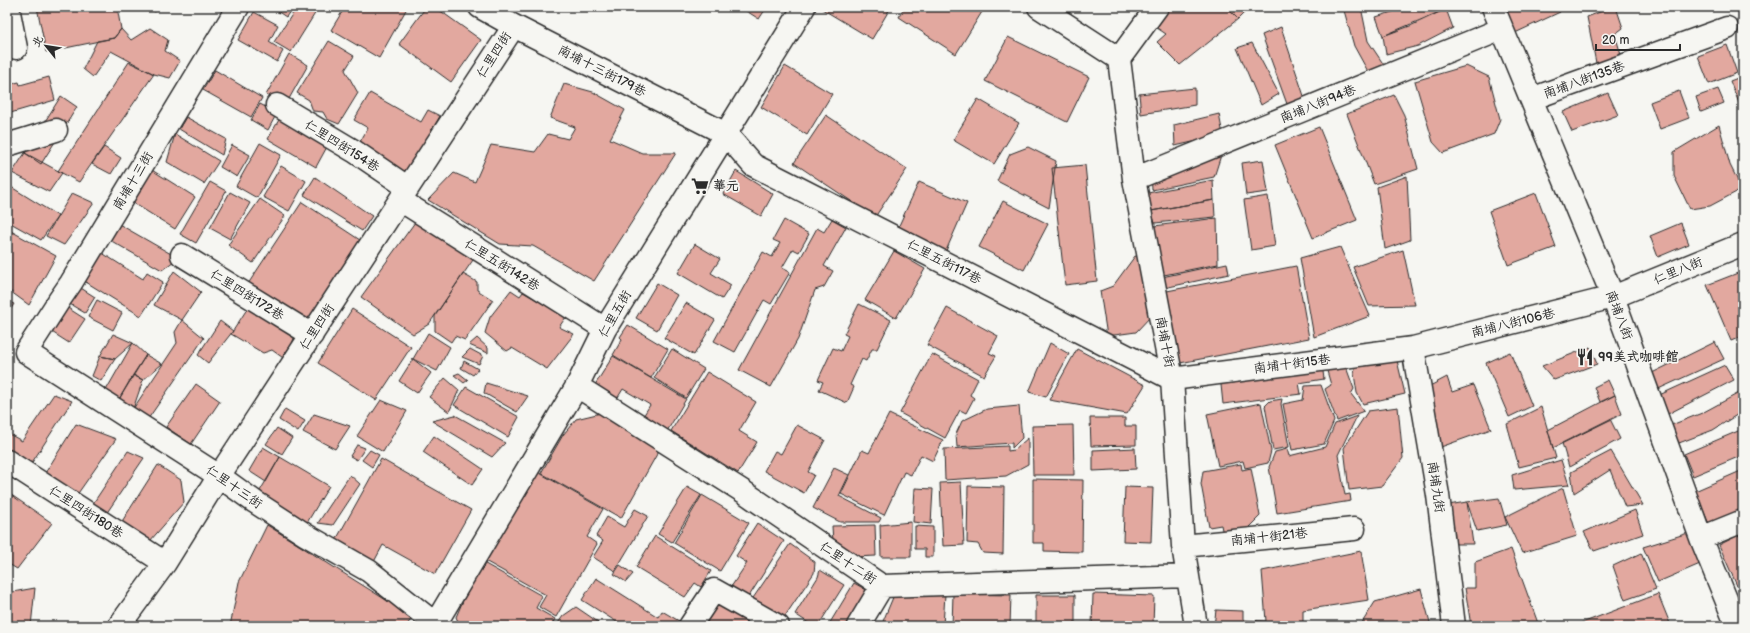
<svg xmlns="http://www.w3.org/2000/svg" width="1750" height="633" viewBox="0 0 1750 633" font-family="'Balsamiq Sans','LXGW WenKai TC',sans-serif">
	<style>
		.building { fill: #e2a89f; stroke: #2b2b2b }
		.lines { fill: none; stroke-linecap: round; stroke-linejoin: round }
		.minor-casing { stroke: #2b2b2b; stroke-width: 25 }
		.minor { stroke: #f6f6f2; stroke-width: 22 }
		.labels { text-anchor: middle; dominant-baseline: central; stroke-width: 3.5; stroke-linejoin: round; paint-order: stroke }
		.street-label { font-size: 13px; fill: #2b2b2b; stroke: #f6f6f2 }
		.poi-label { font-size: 13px; font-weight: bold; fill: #2b2b2b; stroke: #f6f6f2; text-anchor: start }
	</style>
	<rect width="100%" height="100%" fill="#f6f6f2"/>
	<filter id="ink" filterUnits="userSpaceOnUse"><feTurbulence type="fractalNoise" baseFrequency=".025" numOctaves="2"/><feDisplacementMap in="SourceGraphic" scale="8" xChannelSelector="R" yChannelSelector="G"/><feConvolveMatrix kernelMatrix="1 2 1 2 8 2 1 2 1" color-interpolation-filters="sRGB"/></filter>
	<g filter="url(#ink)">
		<path class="building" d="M37,7H117L121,29L114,38L46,52Z
			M148,7H159L155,12Z
			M271,7H293L286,17Z
			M297,7H319L291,52L274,42Z
			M345,7H405L407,8L379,58L331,30Z
			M426,7H435L481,40L451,82L399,44Z
			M740,7H767L759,19Z
			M824,7H891L872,39L822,9Z
			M904,7H985L956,54L899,17Z
			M1171,7H1226L1238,19L1180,65L1157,42L1166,34L1154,26Z
			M1226,7H1250L1238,19Z
			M1343,7H1361L1368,41L1388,71L1371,77L1354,46Z
			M1408,7H1445L1446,9L1383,36L1376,17Z
			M1503,7H1557L1560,12L1515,33Z
			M1613,7H1616L1623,28L1615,34L1623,62L1597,68L1587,17Z
			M1446,9L1453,28L1418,46L1386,54L1383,36L1410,26Z
			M254,12L278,25L269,42L283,51L277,62L238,40Z
			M1281,27L1305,99L1287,104L1262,35Z
			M150,28L168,40L165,51L180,61L170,78L154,74L111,51L93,77L83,69L97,41L114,38L121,29L131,40Z
			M1008,37L1089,77L1067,122L985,81Z
			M329,41L354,56L345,70L358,93L339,124L327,119L323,112L313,111L309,100L297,93Z
			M1252,43L1279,94L1261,105L1237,48Z
			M1727,45L1737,73L1709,84L1698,56Z
			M289,54L308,65L285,106L266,95Z
			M129,62L154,74L79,182L58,171Z
			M785,66L832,94L807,135L761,107Z
			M1466,66L1489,77L1500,119L1494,134L1443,153L1433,142L1415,81Z
			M215,70L262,98L251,117L203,90Z
			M1743,76V102L1739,103L1730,81Z
			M49,77L55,100L7,114V85L19,82L20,85Z
			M564,84L593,92L625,110L610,139L642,153H676L594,281L533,246L500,244L428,200L454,173L475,182L491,145L535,152L548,134L568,139L575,127L550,118Z
			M1195,88V105L1141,114L1139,94Z
			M1718,89L1724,103L1701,112L1696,97Z
			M1679,91L1689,118L1660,129L1650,102Z
			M370,93L421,122L428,110L440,116L406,175L357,147L368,128L354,120Z
			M1608,93L1618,115L1572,132L1563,112Z
			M1394,95L1404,115L1418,169L1374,184L1347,114Z
			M61,96L77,107L41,164L25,153Z
			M978,99L1019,123L994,164L953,140Z
			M260,104L277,113L268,130L251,120Z
			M1219,114L1223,135L1175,146L1174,125Z
			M826,115L907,169L875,217L794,163Z
			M186,117L226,139L222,155L179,129Z
			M280,118L328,145L316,167L268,139Z
			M1719,125L1730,165L1742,189L1710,206L1690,209L1674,176V152Z
			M1319,127L1357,220L1313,238L1275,145Z
			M175,134L219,161L204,184L167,162Z
			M260,143L281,155L257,198L236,186Z
			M232,145L250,155L237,177L220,167Z
			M104,147L121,158L111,174L92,164Z
			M1028,147L1056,161L1049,208L997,181L1010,154Z
			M1223,149L1214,177L1152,190L1151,169Z
			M25,153L62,173L49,192L12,173Z
			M1263,160L1268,192L1246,195L1242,163Z
			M1085,165L1097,281L1065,285L1052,168Z
			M281,166L306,181L289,211L263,197Z
			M147,167L195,197L175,229L127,199Z
			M736,171L773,194L761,216L723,194Z
			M1407,176L1410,240L1385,249L1377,187Z
			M315,177L372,216L362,231L304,195Z
			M1213,180L1214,200L1151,211L1148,193Z
			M210,182L226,191L196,243L180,234Z
			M919,182L967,203L945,253L896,232Z
			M8,185L58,216L41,240L7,221Z
			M230,192L250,203L230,239L210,228Z
			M72,193L94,203L64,245L46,236Z
			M1536,193L1556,247L1508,265L1489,211Z
			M1268,196L1275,246L1251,250L1244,200Z
			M260,199L285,216L253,263L228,245Z
			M1214,200L1215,217L1155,223L1151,211Z
			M1003,201L1048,224L1024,270L979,247Z
			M302,202L363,242L309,324L248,284Z
			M418,218L473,260L429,324L413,334L361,297Z
			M1217,218L1218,264L1159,276L1154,226Z
			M832,219L846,227L824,266L833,271L824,287L815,290L798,339L771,387L739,370L817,228L824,232Z
			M784,220L809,234L799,252L793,249L782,268L790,272L771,304L764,300L735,352L714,341L763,252L772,257L780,243L773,240Z
			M117,223L178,258L162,270L108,239Z
			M1681,223L1689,244L1658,257L1650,236Z
			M9,230L56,256L29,305L7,289V234Z
			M695,244L720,259L711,273L731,285L722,299L678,273Z
			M1340,247L1370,316L1314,337L1300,258Z
			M1403,250L1415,305L1369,306L1353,267Z
			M99,251L143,279L147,272L163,282L141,316L81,279Z
			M894,251L925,269L896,318L865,300Z
			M1135,256L1142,258L1151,316L1136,332L1107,336L1100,291L1113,286Z
			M1227,263L1229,274L1164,288L1162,277Z
			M1296,266L1309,338L1180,363L1167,291Z
			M174,271L201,292L182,320L154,305Z
			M1743,271V336L1731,341L1707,285Z
			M463,274L477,282V290L493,300L465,340L455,336L451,342L435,331V316Z
			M73,283L95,297L85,313L63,300Z
			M657,283L677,295L657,330L636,318Z
			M511,290L520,296L523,292L566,317L559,327L574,334L547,369L512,348L507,351L485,333L490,317Z
			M97,300L122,313L113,330L88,317Z
			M7,301L14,304L7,315Z
			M60,303L85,319L69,343L44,327Z
			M686,303L715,320L694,355L664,338Z
			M859,304L891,320L877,349H872L866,361L862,359L850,385L854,387L847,403L819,390L823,382L818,380L833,348L841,351L848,336L844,334Z
			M249,306L296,333L286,360L272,350L263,353L231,334Z
			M947,308L998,336L989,353L996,356L984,376L927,345Z
			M352,309L411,347L376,400L318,363Z
			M182,320L204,338L148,419L133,409L177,343L175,332Z
			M220,321L233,331L208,363L198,355Z
			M628,325L668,349L651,378L613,355L622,339L620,337Z
			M428,333L450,347L437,371L413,359Z
			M113,334L133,343L115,359L100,356Z
			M477,338L488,348V353L469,345Z
			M1715,342L1724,359L1654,391L1648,375Z
			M133,343L146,355L118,401L105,392Z
			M1050,343L1069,354L1046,397L1029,392Z
			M1590,347L1597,364L1554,380L1542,366Z
			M470,349L483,356L479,364L462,357Z
			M672,349L704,369L686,398L654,378Z
			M1077,349L1145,385L1127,414L1049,400Z
			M1395,352L1405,394L1363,404L1357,393L1354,374L1356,362Z
			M1510,352L1532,406L1509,417L1486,363Z
			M932,354L978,379L970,395L974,398L966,413L960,410L945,438L900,413Z
			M146,355L162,364L143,380L133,375Z
			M100,356L115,359L101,381L92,376Z
			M613,356L686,399L666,433L642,418L650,405L623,389L615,402L593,388Z
			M413,359L431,373L417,393L399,381Z
			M1343,359L1354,389L1351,394L1364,411L1337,421L1325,389L1331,385L1327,371L1328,365Z
			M464,361L478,369L473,375L461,368Z
			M1322,364L1324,379L1299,383L1301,394L1223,404L1221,385L1230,376Z
			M1725,365L1734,380L1664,416L1655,397Z
			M707,372L756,402L739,431L757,442L738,473L671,431Z
			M459,373L468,380L464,383L454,375Z
			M133,375L143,380L133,409L118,401Z
			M1447,377L1452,392L1473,385L1491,429L1438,448L1428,387Z
			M445,378L459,390L449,412L429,397Z
			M1608,380L1615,395L1600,402L1594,387Z
			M486,383L528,396L517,412L484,393Z
			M196,384L220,401L191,444L166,427Z
			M1321,385L1334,421L1324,444L1292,450L1283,404L1303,400L1305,386Z
			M466,387L519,417L508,437L454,405Z
			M1739,393L1743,401V411L1713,430L1679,443L1669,426L1702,413Z
			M54,394L72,401L31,464L7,450V433L22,441Z
			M1615,395L1622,414L1553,448L1548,430Z
			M1282,399L1281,404L1289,447L1273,450L1265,406L1270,401Z
			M381,400L407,411L383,452L357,436Z
			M1261,403L1271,451L1268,463L1245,468L1243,461L1218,466L1207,414Z
			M1019,406L1022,438L1012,448V443L957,447L956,434L962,421L987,409Z
			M1398,407L1403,458L1382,486L1349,490L1344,448L1368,411Z
			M1541,407L1556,458L1519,467L1507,424Z
			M285,409L305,421L298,432L279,420Z
			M601,413L661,447L621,518L541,473L563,435L576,419Z
			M314,414L350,426L335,449L303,432Z
			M889,414L943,440L933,461L921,455L911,475L904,472L884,515L841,494L862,450L869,453Z
			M455,415L505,443L492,457L432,421Z
			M1357,416L1338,455L1345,495L1350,494L1351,501L1277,513L1269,467L1275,452L1287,449L1289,456L1325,447L1335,424Z
			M1090,418H1125V426H1136V445L1091,446Z
			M1610,419L1620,439L1569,467L1562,443Z
			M76,424L116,439L74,499L42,478Z
			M797,425L825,440L808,472L814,475L804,493L764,471L775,451L781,454Z
			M1073,425L1074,475H1033L1032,426Z
			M277,428L292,438L282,454L266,444Z
			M1743,429V455L1693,476L1684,454Z
			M434,436L483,469L472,485L423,452Z
			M1028,438V464L1006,476L945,480L944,449L1008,446V451L1014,450Z
			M357,445L365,448L357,460L350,456Z
			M263,447L280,457L266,482L249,471Z
			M1135,448L1136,469L1093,471V450Z
			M370,450L379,455L372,467L362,460Z
			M128,451L144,458L106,514L92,505Z
			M1611,451L1643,505L1625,507L1610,470L1574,493L1571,472Z
			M280,457L329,486L305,526L257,496Z
			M381,459L471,510L435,574L383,545L369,571L331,549Z
			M1561,460L1569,485L1514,490L1512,475Z
			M1241,464L1242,470L1251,468L1260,516L1245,531L1223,535L1221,525L1209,527L1201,484L1203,471Z
			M158,465L181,480L184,502L143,549L119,526Z
			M834,468L849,475L839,496L881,518L879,522H840L813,508Z
			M1743,470V510L1709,524L1695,491Z
			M536,471L603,509L587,537L597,544L556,617L539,607L546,595L485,561Z
			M350,475L360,484L333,525L318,523Z
			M1033,479L1083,480L1082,552L1044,551V543H1033Z
			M961,482L964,545L943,546L940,483Z
			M968,486L1004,487L1003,554L983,553L978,544L967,543Z
			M687,487L701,495L672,542L658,534Z
			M1125,487L1153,488L1151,542L1123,541Z
			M915,488L933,489L931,524L913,522Z
			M1563,488L1577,536L1522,553L1505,517Z
			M7,492L52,523L17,569L7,563Z
			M702,495L749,523L720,571L674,543Z
			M1499,498L1507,525L1477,531L1467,502Z
			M1467,502L1473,544H1453L1448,505Z
			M635,509L648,516L615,571L593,557L603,541L596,536L607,517L624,527Z
			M1635,510L1643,534L1594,551L1584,532Z
			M911,522V557H881L880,525Z
			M757,523L784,541L746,601L729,590L747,563L736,556Z
			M267,525L413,617L406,626H230L239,582Z
			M875,525L876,556L834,558L832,526Z
			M915,526L933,527V557H925V549H915Z
			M1688,533L1700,564L1658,582L1643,547Z
			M1743,533V584L1737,586L1719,545Z
			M655,536L711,571L701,587L695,583L685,597L636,567Z
			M790,544L815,562L814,573L779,625L749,604Z
			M1511,549L1539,626H1471L1465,588H1475V562Z
			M1361,551L1369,600L1303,610V626H1214L1216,610L1243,611V620L1266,621L1262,571Z
			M1641,553L1656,589L1625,600L1613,566Z
			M480,561L542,596L536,608L555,619L551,626H460L456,617Z
			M620,565L633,574L626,582L614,574Z
			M820,570L844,585L818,626H813L795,614L818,577Z
			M596,578L658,617L662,611L679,621L676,626H623L582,600Z
			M854,583L872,593L852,626H828Z
			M35,588L31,626H7V593Z
			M1421,589L1431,626H1360L1375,602Z
			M945,594L943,626H881L894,595Z
			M953,594L1011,595L1010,626H952Z
			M1093,594L1154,596L1153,626H1092Z
			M1658,594L1671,626H1573H1574Z
			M1036,595H1075V626H1036Z
			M722,598L767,626H704Z
			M576,607L598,622L597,626H556L563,616Z"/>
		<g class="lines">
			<g class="minor-casing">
				<path id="minor" d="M8,7L16,48
					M238,7L71,283L60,299L26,352L219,476L255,502L306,535L369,571L438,626
					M480,7L514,26L726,134L753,165L1172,379L1413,348L1613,297L1743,244
					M1039,7L1119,59L1157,7
					M1493,7L1613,297L1701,538L1737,626
					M1119,59L1134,179L1172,379L1183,546L1196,626
					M1531,99L1727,28
					M277,105L354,151L407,187
					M7,145L56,130
					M1134,179L1502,29
					M400,200L605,329
					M182,255L312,335
					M1413,348L1438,495L1454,626
					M577,386L744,492L882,586L1188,576
					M7,461L165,563
					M1701,538L1743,521
					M1183,546L1354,529
					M119,626L165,563L219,476L514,26
					M434,626L577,386L605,329L804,7
					M690,626L714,590L778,626
					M858,626L882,586"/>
			</g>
			<use href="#minor" class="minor"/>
		</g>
	</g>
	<defs>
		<g id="supermarket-bare" transform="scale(1.38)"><path d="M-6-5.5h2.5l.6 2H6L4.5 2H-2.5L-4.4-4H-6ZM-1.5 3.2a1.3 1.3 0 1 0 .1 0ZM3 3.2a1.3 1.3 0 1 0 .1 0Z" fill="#2b2b2b" stroke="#f6f6f2" stroke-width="2.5" paint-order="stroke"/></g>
		<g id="restaurant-bare" transform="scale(1.38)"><path d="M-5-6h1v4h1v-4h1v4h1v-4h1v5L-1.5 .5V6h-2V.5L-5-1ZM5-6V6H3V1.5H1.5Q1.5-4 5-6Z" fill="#2b2b2b" stroke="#f6f6f2" stroke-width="2.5" paint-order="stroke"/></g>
	</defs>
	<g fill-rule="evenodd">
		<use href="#supermarket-bare" x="700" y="186"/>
		<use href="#restaurant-bare" x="1585" y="357"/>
	</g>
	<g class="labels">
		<g class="street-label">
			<text transform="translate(494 55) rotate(-57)">仁里四街</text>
			<text transform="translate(602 71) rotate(27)">南埔十三街179巷</text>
			<text transform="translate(1584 80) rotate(-20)">南埔八街135巷</text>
			<text transform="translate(1318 104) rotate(-22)">南埔八街94巷</text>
			<text transform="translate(342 146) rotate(32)">仁里四街154巷</text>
			<text transform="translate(133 181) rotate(-59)">南埔十三街</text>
			<text transform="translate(944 262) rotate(27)">仁里五街117巷</text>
			<text transform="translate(502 265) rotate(32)">仁里五街142巷</text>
			<text transform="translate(1678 271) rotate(-22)">仁里八街</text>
			<text transform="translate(247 295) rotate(32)">仁里四街172巷</text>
			<text transform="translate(615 314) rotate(-60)">仁里五街</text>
			<text transform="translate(1619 315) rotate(69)">南埔八街</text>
			<text transform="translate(1513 323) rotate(-14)">南埔八街106巷</text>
			<text transform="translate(317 327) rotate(-57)">仁里四街</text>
			<text transform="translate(1165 342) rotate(79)">南埔十街</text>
			<text transform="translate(1292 364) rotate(-7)">南埔十街15巷</text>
			<text transform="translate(234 487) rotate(35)">仁里十三街</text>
			<text transform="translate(1436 487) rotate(81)">南埔九街</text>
			<text transform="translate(86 512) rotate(33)">仁里四街180巷</text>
			<text transform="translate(1269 537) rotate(-6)">南埔十街21巷</text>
			<text transform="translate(848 563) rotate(34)">仁里十二街</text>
		</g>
		<g class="poi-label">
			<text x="713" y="186">華元</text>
			<text x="1598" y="357">99美式咖啡館</text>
		</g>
	</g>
	<rect width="1750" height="633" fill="none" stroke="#f6f6f2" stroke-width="24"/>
	<rect x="12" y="12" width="1726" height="609" fill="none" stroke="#2b2b2b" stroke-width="1.5" filter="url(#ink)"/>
	<g transform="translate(46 46) rotate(300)" stroke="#f6f6f2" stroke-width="3" paint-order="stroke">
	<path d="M0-3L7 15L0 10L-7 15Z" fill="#2b2b2b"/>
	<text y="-6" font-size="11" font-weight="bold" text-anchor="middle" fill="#2b2b2b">北</text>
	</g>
	<path d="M1596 44v6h84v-6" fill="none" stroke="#2b2b2b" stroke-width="2"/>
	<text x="1602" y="44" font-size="12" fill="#2b2b2b" stroke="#f6f6f2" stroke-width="3" paint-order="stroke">20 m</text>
</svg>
